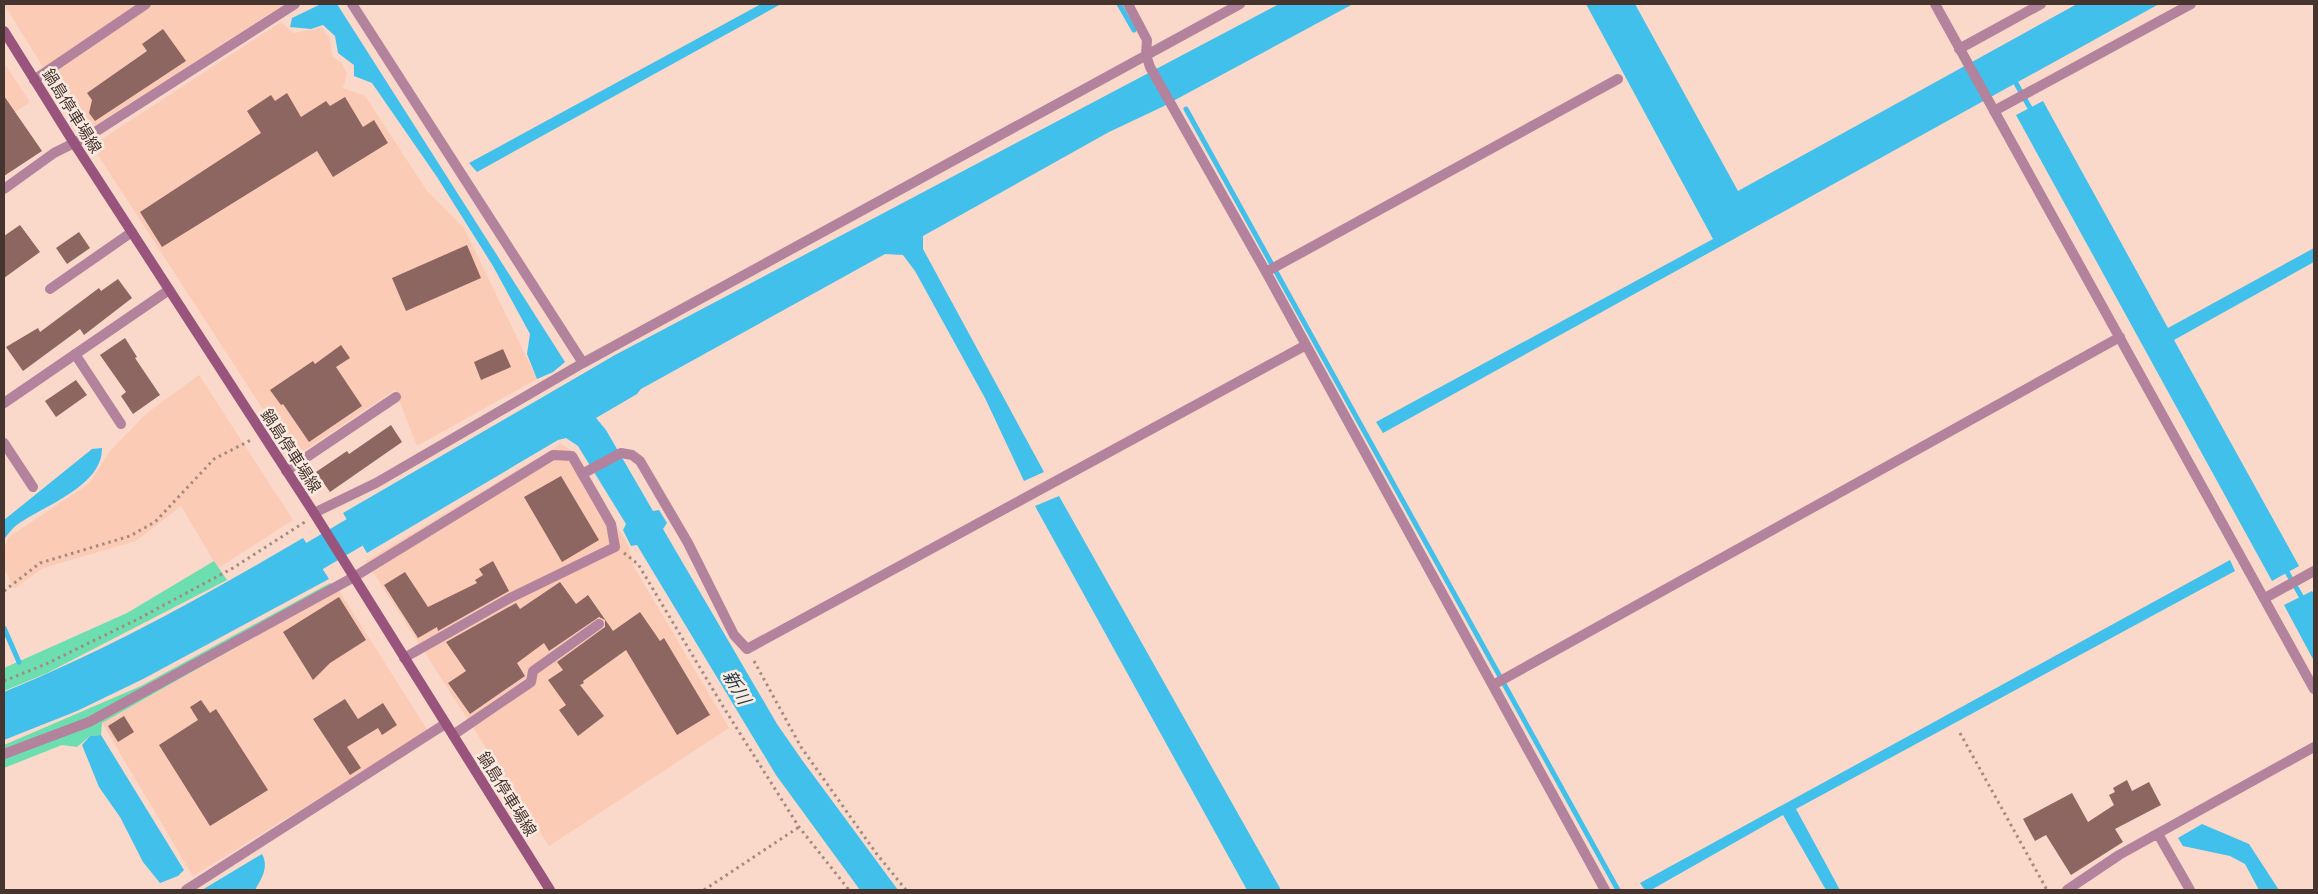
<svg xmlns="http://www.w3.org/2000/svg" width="2318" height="894" viewBox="0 0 2318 894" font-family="'Work Sans','Noto Sans JP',sans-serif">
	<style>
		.built { fill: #fbcbb6 }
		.green { fill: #6ddeb0 }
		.water { fill: #40c0ea }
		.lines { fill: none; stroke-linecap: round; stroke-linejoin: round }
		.stream { stroke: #40c0ea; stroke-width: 5 }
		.river { stroke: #40c0ea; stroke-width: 31 }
		.building { fill: #8d6561 }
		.path { stroke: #a48b80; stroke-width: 3; stroke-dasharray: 2.5 4; stroke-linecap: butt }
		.minor { stroke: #b3839e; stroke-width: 10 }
		.tertiary { stroke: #b3839e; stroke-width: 10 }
		.secondary { stroke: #99547d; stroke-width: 10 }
		.labels { text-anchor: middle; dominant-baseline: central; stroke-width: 5; stroke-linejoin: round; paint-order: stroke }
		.street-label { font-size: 16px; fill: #45352e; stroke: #fbeae2 }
		.water-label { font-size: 18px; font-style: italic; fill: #1e3943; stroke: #fbeae2 }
	</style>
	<rect width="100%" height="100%" fill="#fad8ca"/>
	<path class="built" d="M4,4L153,5L285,4L93,127L82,130Z
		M281,22L293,33L322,28L330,39L332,56L341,62L347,74L343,88L365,96L427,191L464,228L537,379L417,446L395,390L294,457L96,152L99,141Z
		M4,63L30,102L4,119Z
		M199,375L293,520L218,568L181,506L136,541L43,568L14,589L4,568V549L9,537L90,483L110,451L146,414Z
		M561,444L576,453L628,545L634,567L729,728L549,846L366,561Z
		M338,589L428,731L193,876L102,723Z"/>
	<path class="green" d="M214,561L227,580L47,673L4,691V668L127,613Z
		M330,583L338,589L102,723L101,735L90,736L77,747L62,745L4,768V745L141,686Z"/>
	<path class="water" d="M321,4H337L565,362L553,372L537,379L527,354L530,334L493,266L437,177L372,83L354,76V65L338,53L335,36L323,25L311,29L290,27L292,18Z
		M761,4H781L477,172L469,163Z
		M1279,4H1353L1162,107L1109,132L923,236V249L1044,472L1024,481L985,398L915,271L903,255L885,254L641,389L637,394L596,418L606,430L653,511L659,510L667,523L663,529L777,724L802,760L898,890H860L776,775L637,545L631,546L623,530L626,524L578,446L566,438L558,440L367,553L343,513L615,355Z
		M1586,4H1635L1738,191L2077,4H2159L1383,433L1376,422L1713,239Z
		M2043,101L2168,328L2314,248V262L2174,340L2299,566L2272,581L2016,115Z
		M102,448C103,485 46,505 21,522C14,526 9,533 4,539V520L92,449Z
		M1059,496L1281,890H1247L1035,506Z
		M303,538L329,579L143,679L77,711L4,740V692C108,650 206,595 303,538Z
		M2230,560L2235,571L1796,809L1840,890H1826L1783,815L1651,890H1645L1640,883Z
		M2312,591L2314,594V661L2284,605Z
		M101,735L184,870L178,876L160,883L143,862L120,817L99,787L82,745L90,736Z
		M2202,824L2249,844L2279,890H2259L2245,864L2230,856L2183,846L2178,838Z
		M262,854C269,867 262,878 255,890H202Z"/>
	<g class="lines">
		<path class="stream" d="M1119,4L1134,30
			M2013,78L2030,108
			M1186,109L1618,890
			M2287,572L2301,596
			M4,628L19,662"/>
		<path class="river" d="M279,577L391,511"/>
	</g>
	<path class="building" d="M163,29L186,61L95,121L89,113L92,100L87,93L147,51L142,44Z
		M287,93L301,117L326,101L330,106L345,97L363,127L374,120L388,143L333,177L317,151L162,247L140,212L261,133L247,111L271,95L275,101Z
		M4,96L42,151L4,176Z
		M20,225L40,252L4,278V236Z
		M79,232L90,248L67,264L56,248Z
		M467,245L481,278L406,311L392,278Z
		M118,279L132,298L84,335L80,329L23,371L6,347L38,328L40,332L99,288L101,291Z
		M125,338L137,357L135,358L160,395L133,414L121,396L126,392L100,355Z
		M341,345L350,358L336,367L362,406L309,442L283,404L281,405L270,390L313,361L315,364Z
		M503,349L511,367L481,380L474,362Z
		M76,380L87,395L56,417L45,401Z
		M391,425L402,442L330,492L316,472L347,451L349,454Z
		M561,476L599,540L562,562L524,497Z
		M493,561L509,591L438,631L437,627L418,638L384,585L405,572L428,607L477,583L475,580L483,575L479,569Z
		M560,582L576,604L588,595L613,631L640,612L660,641L664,638L710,715L677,735L626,650L583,681L584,683L580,685L604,716L578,736L559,710L566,705L548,680L563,670L557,662L605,627V620L599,617L549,651L544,643L517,663L525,676L470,714L448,683L466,671L446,642L516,603L520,609Z
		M339,597L366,640L330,663L313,680L283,632Z
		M345,699L358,719L383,703L397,725L382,735L378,728L347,747L361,768L350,775L313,719Z
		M201,700L210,713L216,709L268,790L210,826L159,745L198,720L190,707Z
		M124,716L134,732L118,742L108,726Z
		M2127,780L2132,791L2149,782L2161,805L2115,829L2123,842L2071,875L2046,835L2035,841L2023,819L2072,793L2088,822L2114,805L2109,795L2115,792L2113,788Z"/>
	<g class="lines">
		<path class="path" d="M624,553L638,564L724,708L799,827L849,890
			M4,591L40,563L130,536L155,522L214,459L251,440
			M754,661L801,747L876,853L906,890
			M4,681L46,664L138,619L233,568L305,522
			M1960,733L2047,890
			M704,890L799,827"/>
		<path class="minor" d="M352,4L583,363
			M1128,4L1147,40L1146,55L1150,67L1266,272L1605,890
			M1959,49L2041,4
			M34,80L146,4
			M1994,111L2191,4
			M4,189L54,153L92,134L295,4
			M1266,272L1618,79
			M50,289L132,232
			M75,354L121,424
			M4,403L169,290
			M4,443L33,487
			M286,471L396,397
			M582,474L621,453L632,455L640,461L688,543L734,635L747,649L1306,345
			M314,513L376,483L583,363L1240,4
			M2265,598L2314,571
			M1493,685L2120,337
			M453,735L531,682L533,671L599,624
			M4,754L89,722L354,577L553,455L572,456L611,524L615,547L510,598L404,658
			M2158,834L2190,890
			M186,890L445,724
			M2067,890L2119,855L2314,747"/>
		<path class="tertiary" d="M1935,4L2314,689"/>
		<path class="secondary" d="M4,31L74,143L314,513L550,890"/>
	</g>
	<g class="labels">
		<g class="street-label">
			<text transform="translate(72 111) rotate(58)">鍋島停車場線</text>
			<text transform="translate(291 451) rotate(57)">鍋島停車場線</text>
			<text transform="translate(507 794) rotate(58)">鍋島停車場線</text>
		</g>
		<g class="water-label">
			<text transform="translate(737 687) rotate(60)">新川</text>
		</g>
	</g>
	<rect width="2318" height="894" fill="none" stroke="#45352e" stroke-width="10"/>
</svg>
